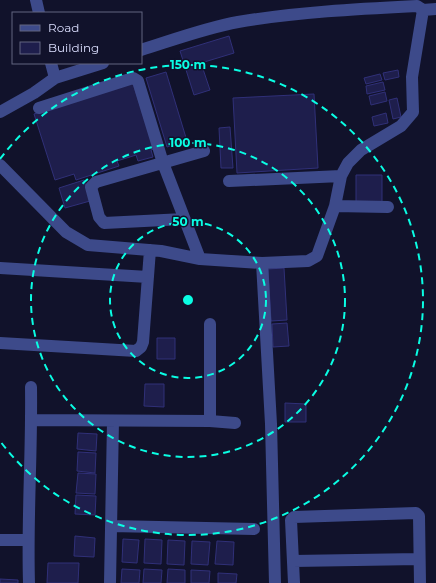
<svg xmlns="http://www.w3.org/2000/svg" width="436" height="583" viewBox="0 0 436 583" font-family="Montserrat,sans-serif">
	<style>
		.building { fill: #1e1e4c; stroke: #303078 }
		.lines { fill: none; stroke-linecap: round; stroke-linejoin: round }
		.minor { stroke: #3d4a8a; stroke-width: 12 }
		.ring { fill: none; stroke: #0afde3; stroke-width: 2; stroke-dasharray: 7 5 }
		.centre { fill: #0afde3; stroke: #11122b; stroke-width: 2 }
		.ring-label { font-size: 12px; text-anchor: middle; font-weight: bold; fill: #0afde3; stroke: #11122b; stroke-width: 3; stroke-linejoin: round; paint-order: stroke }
	</style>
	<rect width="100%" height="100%" fill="#11122b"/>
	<path class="building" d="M229,36L234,53L201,63L210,90L194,95L180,51Z
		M398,70L399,77L385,80L383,73Z
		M166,72L187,141L167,147L146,78Z
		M380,74L382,80L366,84L364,78Z
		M383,82L385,90L367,94L366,86Z
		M133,83L154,149L151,150L153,157L138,161L136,155L117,161L119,166L76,180L74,174L55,180L34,114Z
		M385,92L387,101L371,105L369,96Z
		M314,94L318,168L237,173L233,98Z
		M397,98L401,117L393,119L389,100Z
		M386,113L388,123L374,126L372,117Z
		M230,127L233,168H221L219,128Z
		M356,175H382V202H356Z
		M84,180L90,201L65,208L59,188Z
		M284,268L287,320L271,321L268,269Z
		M287,323L289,346L273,347L272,324Z
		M157,338H175V359H157Z
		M145,384H164V407L144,406Z
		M285,403L306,404V422H285Z
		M78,433L97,434L96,451L77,449Z
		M78,452L96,453L95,473L77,471Z
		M78,473L96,474L95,494L76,493Z
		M76,495L96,496L95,515L75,514Z
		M75,536L95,538L94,557L74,556Z
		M123,539L139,540L137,563L122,562Z
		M145,539L162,540L161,564L144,563Z
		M168,540L185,541L184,565L167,564Z
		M192,541L210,542L208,565L191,564Z
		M217,541L234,542L233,565L215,564Z
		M48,563H79L78,583H47Z
		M122,569L140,570L139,583H121Z
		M144,569L162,570L161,583H143Z
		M168,569L185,570V583H167Z
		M191,570L210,571L209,583H191Z
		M218,573L237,574L236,583H218Z
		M0,579L18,580V583H0Z"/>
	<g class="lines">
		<path class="minor" d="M36,0L39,13
			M141,50C173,40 205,28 238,22C297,12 357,9 417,6L423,10L436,9
			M51,63L55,78
			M39,108L133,78L138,81L163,163L200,259
			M0,112L34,93L55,78L103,63
			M0,165L66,232L88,245L161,251L200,259L262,263L308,261L317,256L335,206L341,176L348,163L361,150L401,126L413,112L412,77L423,10
			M229,181L341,176
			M335,206L388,207
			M184,219L104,223L99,217L91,187L96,182L204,151
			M262,263L271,424L275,583
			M0,268L148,277
			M210,324V421
			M0,343L136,351L141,347L143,342L150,250
			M31,420L210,421L235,423
			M111,526L254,529
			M0,540H28
			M293,561L419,559
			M29,583C27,518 32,452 31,387
			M110,583L113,421
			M294,583L291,520L294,517L416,513L419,516L420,583"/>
	</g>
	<g class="ring">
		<circle cx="188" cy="300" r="78"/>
		<circle cx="188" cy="300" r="157"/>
		<path d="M0 159A235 235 0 1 1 0 441"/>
	</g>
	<circle cx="188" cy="300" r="6" class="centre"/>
	<g class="ring-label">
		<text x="188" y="69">150 m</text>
		<text x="188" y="147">100 m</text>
		<text x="188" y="226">50 m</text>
	</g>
	<rect x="12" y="12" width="130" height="52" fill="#11122b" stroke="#626480"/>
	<rect x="20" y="25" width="20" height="6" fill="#3d4a8a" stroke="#626480"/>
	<text x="48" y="32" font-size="12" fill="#dcdfff">Road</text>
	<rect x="20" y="42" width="20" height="12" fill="#1e1e4c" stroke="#626480"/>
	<text x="48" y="52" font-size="12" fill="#dcdfff">Building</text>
</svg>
